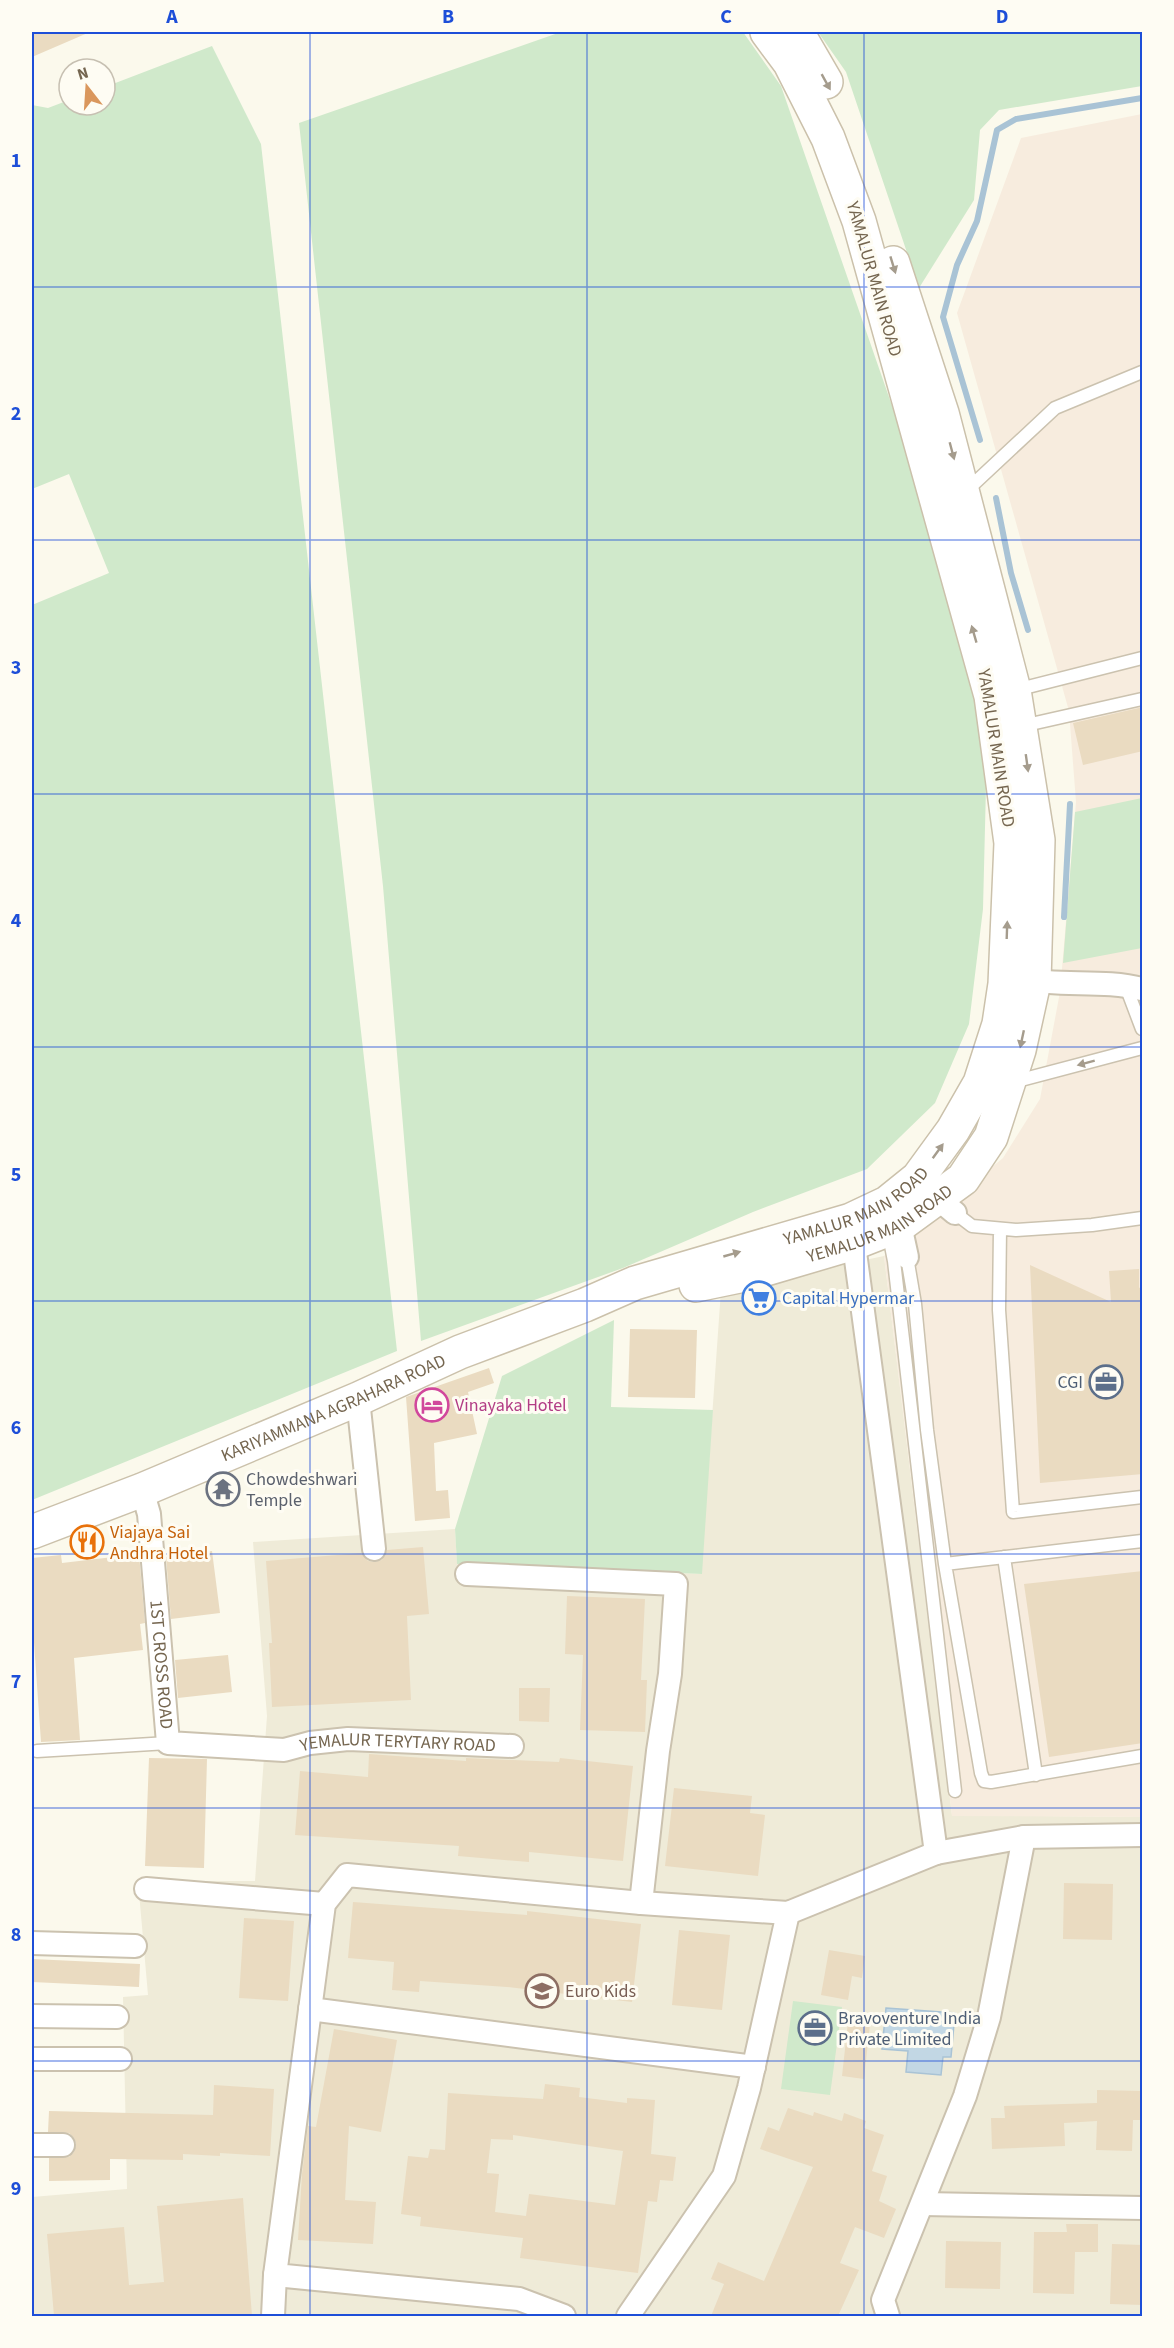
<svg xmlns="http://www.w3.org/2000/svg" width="1174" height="2348" viewBox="0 0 1174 2348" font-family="'Source Sans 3',sans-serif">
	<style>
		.residential { fill: #efebd8 }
		.commercial { fill: #f7ecde }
		.green { fill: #d0e9cb }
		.water { fill: #c2d7e4; stroke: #a9c3d5; stroke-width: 1.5 }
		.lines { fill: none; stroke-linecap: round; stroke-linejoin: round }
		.stream { stroke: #a9c3d5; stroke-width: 6 }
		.building { fill: #eadbc1; fill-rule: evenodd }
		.lane-casing { stroke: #cbc2af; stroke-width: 15 }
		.street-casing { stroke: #cbc2af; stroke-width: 26 }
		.secondary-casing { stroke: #cbc1ab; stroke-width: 36 }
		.lane { stroke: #fff; stroke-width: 12 }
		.street { stroke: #fff; stroke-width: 22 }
		.secondary { stroke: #fff; stroke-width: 33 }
		.oneway { fill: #a59c8d }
		.grid { fill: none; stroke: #1d4ed8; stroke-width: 1.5; stroke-opacity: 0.55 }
		.labels { text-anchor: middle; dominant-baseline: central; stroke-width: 6; stroke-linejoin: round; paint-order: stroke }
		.street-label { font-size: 18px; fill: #756650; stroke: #fefcf3 }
		.shop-label { font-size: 18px; fill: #366cbe; stroke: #fefcf3; text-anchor: start }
		.service-label { font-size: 18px; fill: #4e5e75; stroke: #fefcf3; text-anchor: end }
		.hotel-label { font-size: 18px; fill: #b23c85; stroke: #fefcf3; text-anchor: start }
		.worship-label { font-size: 18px; fill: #5b616d; stroke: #fefcf3; text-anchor: start }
		.food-label { font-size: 18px; fill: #c56008; stroke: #fefcf3; text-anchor: start }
		.education-label { font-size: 18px; fill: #785e54; stroke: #fefcf3; text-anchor: start }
		.neatline { fill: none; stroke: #1d4ed8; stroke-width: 2 }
		.grid-label { font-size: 20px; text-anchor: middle; font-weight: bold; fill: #1d4ed8 }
	</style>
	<rect width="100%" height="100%" fill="#fbf9ec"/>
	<path class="residential" d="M884,1256L952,1815L1142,1817V2316H32V2197L127,2189L123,1997L148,1995L138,1881H255L267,1716L253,1542L455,1529L457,1563L701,1574L721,1290Z"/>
	<path class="commercial" d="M1142,114V1817L952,1816L884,1256L1003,1158L1040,1099L1060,992L1076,802L1069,711L957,313L1021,138Z"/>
	<path class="green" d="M561,32H743L781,86L898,423L987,746L983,909L969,1024L935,1103L867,1169L753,1212L623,1268L421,1341L383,886L299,123Z
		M818,32H1142V86L999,110L980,130L974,200L919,288L846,72Z
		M212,46L261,144L397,1351L32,1500V605L109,573L69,474L32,489V105L48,108L69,100V105H105V87Z
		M1142,798V948L1063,963L1075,812Z
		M614,1320L611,1407L713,1410L702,1574L457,1564L455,1529L502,1376Z
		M793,2001L842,2007L830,2095L781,2089Z"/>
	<path class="water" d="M886,2008L955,2013L951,2057H943L941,2075L906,2072L908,2051L882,2049Z"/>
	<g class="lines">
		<path class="stream" d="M980,440L943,317L957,265L977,221L997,130L1016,119L1142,98
			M996,498L1011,573L1028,630
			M1064,917L1070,804"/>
	</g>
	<path class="building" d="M32,32H90L32,57Z
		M1143,707V751L1083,765L1073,723Z
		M1030,1265L1111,1302L1109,1271L1139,1269V1288L1143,1286V1474L1040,1483Z
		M630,1329L697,1330L695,1398L628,1397Z
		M489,1368L494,1383L468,1392L477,1434L434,1443L436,1491L448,1490L450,1518L415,1521L406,1397Z
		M423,1547L429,1614L407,1616L411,1700L272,1707L269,1643H272L266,1561L361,1553L368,1561L375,1562L382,1560L387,1550Z
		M212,1551L220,1613L171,1619L166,1557Z
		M139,1554L145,1623L140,1624L143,1650L74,1658L80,1740L41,1742L32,1614V1558L61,1555L62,1563Z
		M1143,1571V1743L1049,1757L1024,1584Z
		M567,1596L645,1599L641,1680H647L645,1732L580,1730L583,1655L565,1654Z
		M228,1655L232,1692L178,1698L175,1660Z
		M519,1688H550L549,1722L519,1721Z
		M369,1754L466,1761V1758L559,1762L560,1758L633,1766L623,1861L529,1852V1862L458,1856L459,1846L295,1835L300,1771L368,1777Z
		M149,1758L207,1759L204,1868L145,1866Z
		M674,1788L752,1796L750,1813L765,1815L758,1876L665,1866Z
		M1064,1883L1113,1884L1112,1940L1063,1939Z
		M353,1902L527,1915V1911L641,1924L632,2002L507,1987L420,1981L419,1992L392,1990L394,1962L348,1958Z
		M244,1918L294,1921L288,2001L239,1998Z
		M679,1930L730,1935L722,2010L672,2005Z
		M829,1950L865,1956L862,1978L852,1976L848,2000L821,1995Z
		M32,1959L140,1964L139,1987L32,1982Z
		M848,2022L870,2024L864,2079L842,2076Z
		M334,2029L397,2040L381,2132L349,2126L345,2200L376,2202L373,2244L298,2240L302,2174L308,2126L316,2127Z
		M545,2084L580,2088L579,2097L627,2103V2098L655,2100L651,2154L676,2157L673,2181L660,2180L657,2202L648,2201L638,2273L520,2258L523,2238L420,2226L421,2217L401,2214L408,2156L428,2158L430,2149L445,2150L448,2093L543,2099ZM513,2135L623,2151L615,2205L529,2194L526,2216L495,2212L499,2174L487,2173L491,2139L513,2140Z
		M214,2085L274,2089L270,2156L220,2153V2156L183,2154V2160L110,2159V2180L49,2181V2158L69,2157L74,2152L76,2144L74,2138L69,2133L48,2132L49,2111L213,2115Z
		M1097,2090L1143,2091V2120H1133L1132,2151L1096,2150L1097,2121L1064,2123L1065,2146L992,2149L991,2118H1005L1004,2106L1097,2103Z
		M788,2108L813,2116L814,2112L842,2121L844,2113L866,2121L864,2128L884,2135L872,2171L887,2176L879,2201L896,2209L884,2238L855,2227L840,2263L859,2270L838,2316H711L724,2284L711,2279L718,2262L764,2281L813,2167L760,2149L768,2127L779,2131Z
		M243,2198L252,2316H54L47,2234L124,2227L129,2285L164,2282L157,2206Z
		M1066,2224H1098V2252H1075L1074,2294L1033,2293L1034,2232H1067Z
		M946,2241L1001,2242L1000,2289L945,2288Z
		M1112,2244L1143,2245V2305L1110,2304Z"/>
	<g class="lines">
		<g class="lane-casing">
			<path id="lane" d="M965,492L1055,408L1142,372
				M1016,690L1142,658
				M1022,726L1142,699
				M1125,984L1142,1029
				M1013,1082L1142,1048
				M955,1213L972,1226L1016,1230L1092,1225L1142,1218
				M1000,1229L999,1310L1013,1512L1142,1497
				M888,1230L894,1261L955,1791
				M907,1257L915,1304L927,1430L945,1564L981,1773L984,1781L991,1782L1142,1756
				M1004,1557L1036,1775
				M945,1564L1142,1541
				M37,1751L168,1743"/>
		</g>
		<g class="street-casing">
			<g id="street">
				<path d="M1022,979C1062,987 1104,979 1142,989"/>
				<path d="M937,1198L955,1213"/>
				<path d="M894,1214L900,1225L907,1257"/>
				<path d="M852,1230L936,1853"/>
				<path d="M358,1399L374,1549"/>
				<path id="s1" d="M142,1490L149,1514L168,1743L284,1750L310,1743L348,1739L512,1746"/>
				<path d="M467,1574L676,1584L670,1674L658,1751L641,1903"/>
				<path d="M146,1889L324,1904"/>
				<path d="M32,1943L135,1946"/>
				<path d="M310,2009L754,2067"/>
				<path d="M32,2016L117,2017"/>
				<path d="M32,2059H120"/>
				<path d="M32,2145H63"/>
				<path d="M923,2204L1142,2208"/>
				<path d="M273,2316L275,2275"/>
				<path d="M564,2316L519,2299L275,2275L324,1904L347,1875L641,1903L788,1913L936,1853L1024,1837L1142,1835"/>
				<path d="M628,2316L724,2176L749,2088L788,1913"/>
				<path d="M888,2316L883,2300L965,2096L989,2017L1024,1837"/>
			</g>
		</g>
		<g class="secondary-casing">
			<g id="secondary">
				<path d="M797,32L826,82"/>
				<path id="s2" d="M696,1285L749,1274L854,1243L900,1225L963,1179L991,1137L1019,1050L1034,982L1038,840L1014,690L942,413L893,263"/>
				<path id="s3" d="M32,1532L142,1490L358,1399L460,1352L585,1305L635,1283L851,1220L887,1203L918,1178L953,1130L980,1083L999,1024L1005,984L1011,843L991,696L859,221L828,138L790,63L767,32"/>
			</g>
		</g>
		<use href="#lane" class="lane"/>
		<use href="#street" class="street"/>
		<use href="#secondary" class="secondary"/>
	</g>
	<defs><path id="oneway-solid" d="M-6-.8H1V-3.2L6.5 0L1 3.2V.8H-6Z" transform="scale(1.5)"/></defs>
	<g class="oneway">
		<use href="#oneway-solid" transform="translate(826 82) rotate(61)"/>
		<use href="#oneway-solid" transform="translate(893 265) rotate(73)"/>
		<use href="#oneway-solid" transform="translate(952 451) rotate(75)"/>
		<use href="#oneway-solid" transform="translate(974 634) rotate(-106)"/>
		<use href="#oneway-solid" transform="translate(1027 763) rotate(82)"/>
		<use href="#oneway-solid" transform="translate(1007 930) rotate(-88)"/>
		<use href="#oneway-solid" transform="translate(1022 1039) rotate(102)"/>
		<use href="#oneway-solid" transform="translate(1086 1063) rotate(165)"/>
		<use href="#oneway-solid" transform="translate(938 1151) rotate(-54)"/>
		<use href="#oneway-solid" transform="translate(732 1254) rotate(-16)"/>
	</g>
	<path class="grid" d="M310,32V2316M587,32V2316M864,32V2316M32,287H1142M32,540H1142M32,794H1142M32,1047H1142M32,1301H1142M32,1554H1142M32,1808H1142M32,2061H1142"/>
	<defs>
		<g id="supermarket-ring" transform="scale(1.725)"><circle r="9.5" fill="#fefcf3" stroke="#3f7fe0" stroke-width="1.5"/><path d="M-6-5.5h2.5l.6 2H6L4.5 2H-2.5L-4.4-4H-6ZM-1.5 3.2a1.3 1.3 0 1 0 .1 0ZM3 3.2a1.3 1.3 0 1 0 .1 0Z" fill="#3f7fe0"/></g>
		<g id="office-ring" transform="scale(1.725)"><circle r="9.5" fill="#fefcf3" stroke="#5c6f8a" stroke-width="1.5"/><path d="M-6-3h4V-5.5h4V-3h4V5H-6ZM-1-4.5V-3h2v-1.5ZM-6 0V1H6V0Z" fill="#5c6f8a"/></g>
		<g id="hotel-ring" transform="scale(1.725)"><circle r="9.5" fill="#fefcf3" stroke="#d1479c" stroke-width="1.5"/><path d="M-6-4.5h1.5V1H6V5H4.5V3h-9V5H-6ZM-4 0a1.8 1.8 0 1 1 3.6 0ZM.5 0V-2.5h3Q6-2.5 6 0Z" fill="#d1479c"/></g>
		<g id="temple-ring" transform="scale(1.725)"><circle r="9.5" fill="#fefcf3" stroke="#6b7280" stroke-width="1.5"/><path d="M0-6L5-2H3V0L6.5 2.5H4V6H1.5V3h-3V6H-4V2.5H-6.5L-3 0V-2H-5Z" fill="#6b7280"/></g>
		<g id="restaurant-ring" transform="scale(1.725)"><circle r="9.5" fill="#fefcf3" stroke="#e8710a" stroke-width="1.5"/><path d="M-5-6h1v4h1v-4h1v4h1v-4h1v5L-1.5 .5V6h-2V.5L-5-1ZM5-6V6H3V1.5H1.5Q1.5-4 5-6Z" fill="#e8710a"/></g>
		<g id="school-ring" transform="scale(1.725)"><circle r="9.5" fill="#fefcf3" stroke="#8d6e63" stroke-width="1.5"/><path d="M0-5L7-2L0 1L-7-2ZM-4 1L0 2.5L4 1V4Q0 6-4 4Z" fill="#8d6e63"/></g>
	</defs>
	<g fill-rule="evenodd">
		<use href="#supermarket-ring" x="759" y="1298"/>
		<use href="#office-ring" x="1106" y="1382"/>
		<use href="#hotel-ring" x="432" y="1405"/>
		<use href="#temple-ring" x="223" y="1489"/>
		<use href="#restaurant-ring" x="87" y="1542"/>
		<use href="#school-ring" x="542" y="1991"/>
		<use href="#office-ring" x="815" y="2028"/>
	</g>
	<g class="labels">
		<g class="street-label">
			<text transform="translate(874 279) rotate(74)">YAMALUR MAIN ROAD</text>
			<text transform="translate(996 748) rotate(81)">YAMALUR MAIN ROAD</text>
			<text stroke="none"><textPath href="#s3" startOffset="888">YAMALUR MAIN ROAD</textPath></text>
			<text stroke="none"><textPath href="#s2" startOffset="195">YEMALUR MAIN ROAD</textPath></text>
			<text stroke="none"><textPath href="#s3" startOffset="326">KARIYAMMANA AGRAHARA ROAD</textPath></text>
			<text stroke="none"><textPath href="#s1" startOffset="176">1ST CROSS ROAD</textPath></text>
			<text stroke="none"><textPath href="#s1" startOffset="486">YEMALUR TERYTARY ROAD</textPath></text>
		</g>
		<g class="shop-label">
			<text x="782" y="1298">Capital Hypermar</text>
		</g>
		<g class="service-label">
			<text x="1083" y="1382">CGI</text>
			<text x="838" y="2018" text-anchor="start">Bravoventure India<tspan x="838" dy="21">Private Limited</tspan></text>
		</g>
		<g class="hotel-label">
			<text x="455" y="1405">Vinayaka Hotel</text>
		</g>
		<g class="worship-label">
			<text x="246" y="1479">Chowdeshwari<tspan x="246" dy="21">Temple</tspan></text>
		</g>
		<g class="food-label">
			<text x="110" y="1532">Viajaya Sai<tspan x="110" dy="21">Andhra Hotel</tspan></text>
		</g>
		<g class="education-label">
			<text x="565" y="1991">Euro Kids</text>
		</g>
	</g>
	<rect width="1174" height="2348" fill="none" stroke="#fefcf3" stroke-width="66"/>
	<g transform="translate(87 87) rotate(343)"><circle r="28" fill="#fefcf3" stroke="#c7c0b2" stroke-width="1.5"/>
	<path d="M0-4.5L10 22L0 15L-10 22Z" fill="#da975d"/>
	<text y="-9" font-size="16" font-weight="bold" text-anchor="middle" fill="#756650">N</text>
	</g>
	<rect x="33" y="33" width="1108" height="2282" class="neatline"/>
	<g class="grid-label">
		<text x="172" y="23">A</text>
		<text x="448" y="23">B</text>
		<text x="726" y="23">C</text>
		<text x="1002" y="23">D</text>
		<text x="16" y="167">1</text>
		<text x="16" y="420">2</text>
		<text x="16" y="674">3</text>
		<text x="16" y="927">4</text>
		<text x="16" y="1181">5</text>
		<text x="16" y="1434">6</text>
		<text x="16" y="1688">7</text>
		<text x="16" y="1941">8</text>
		<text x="16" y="2195">9</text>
	</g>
</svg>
